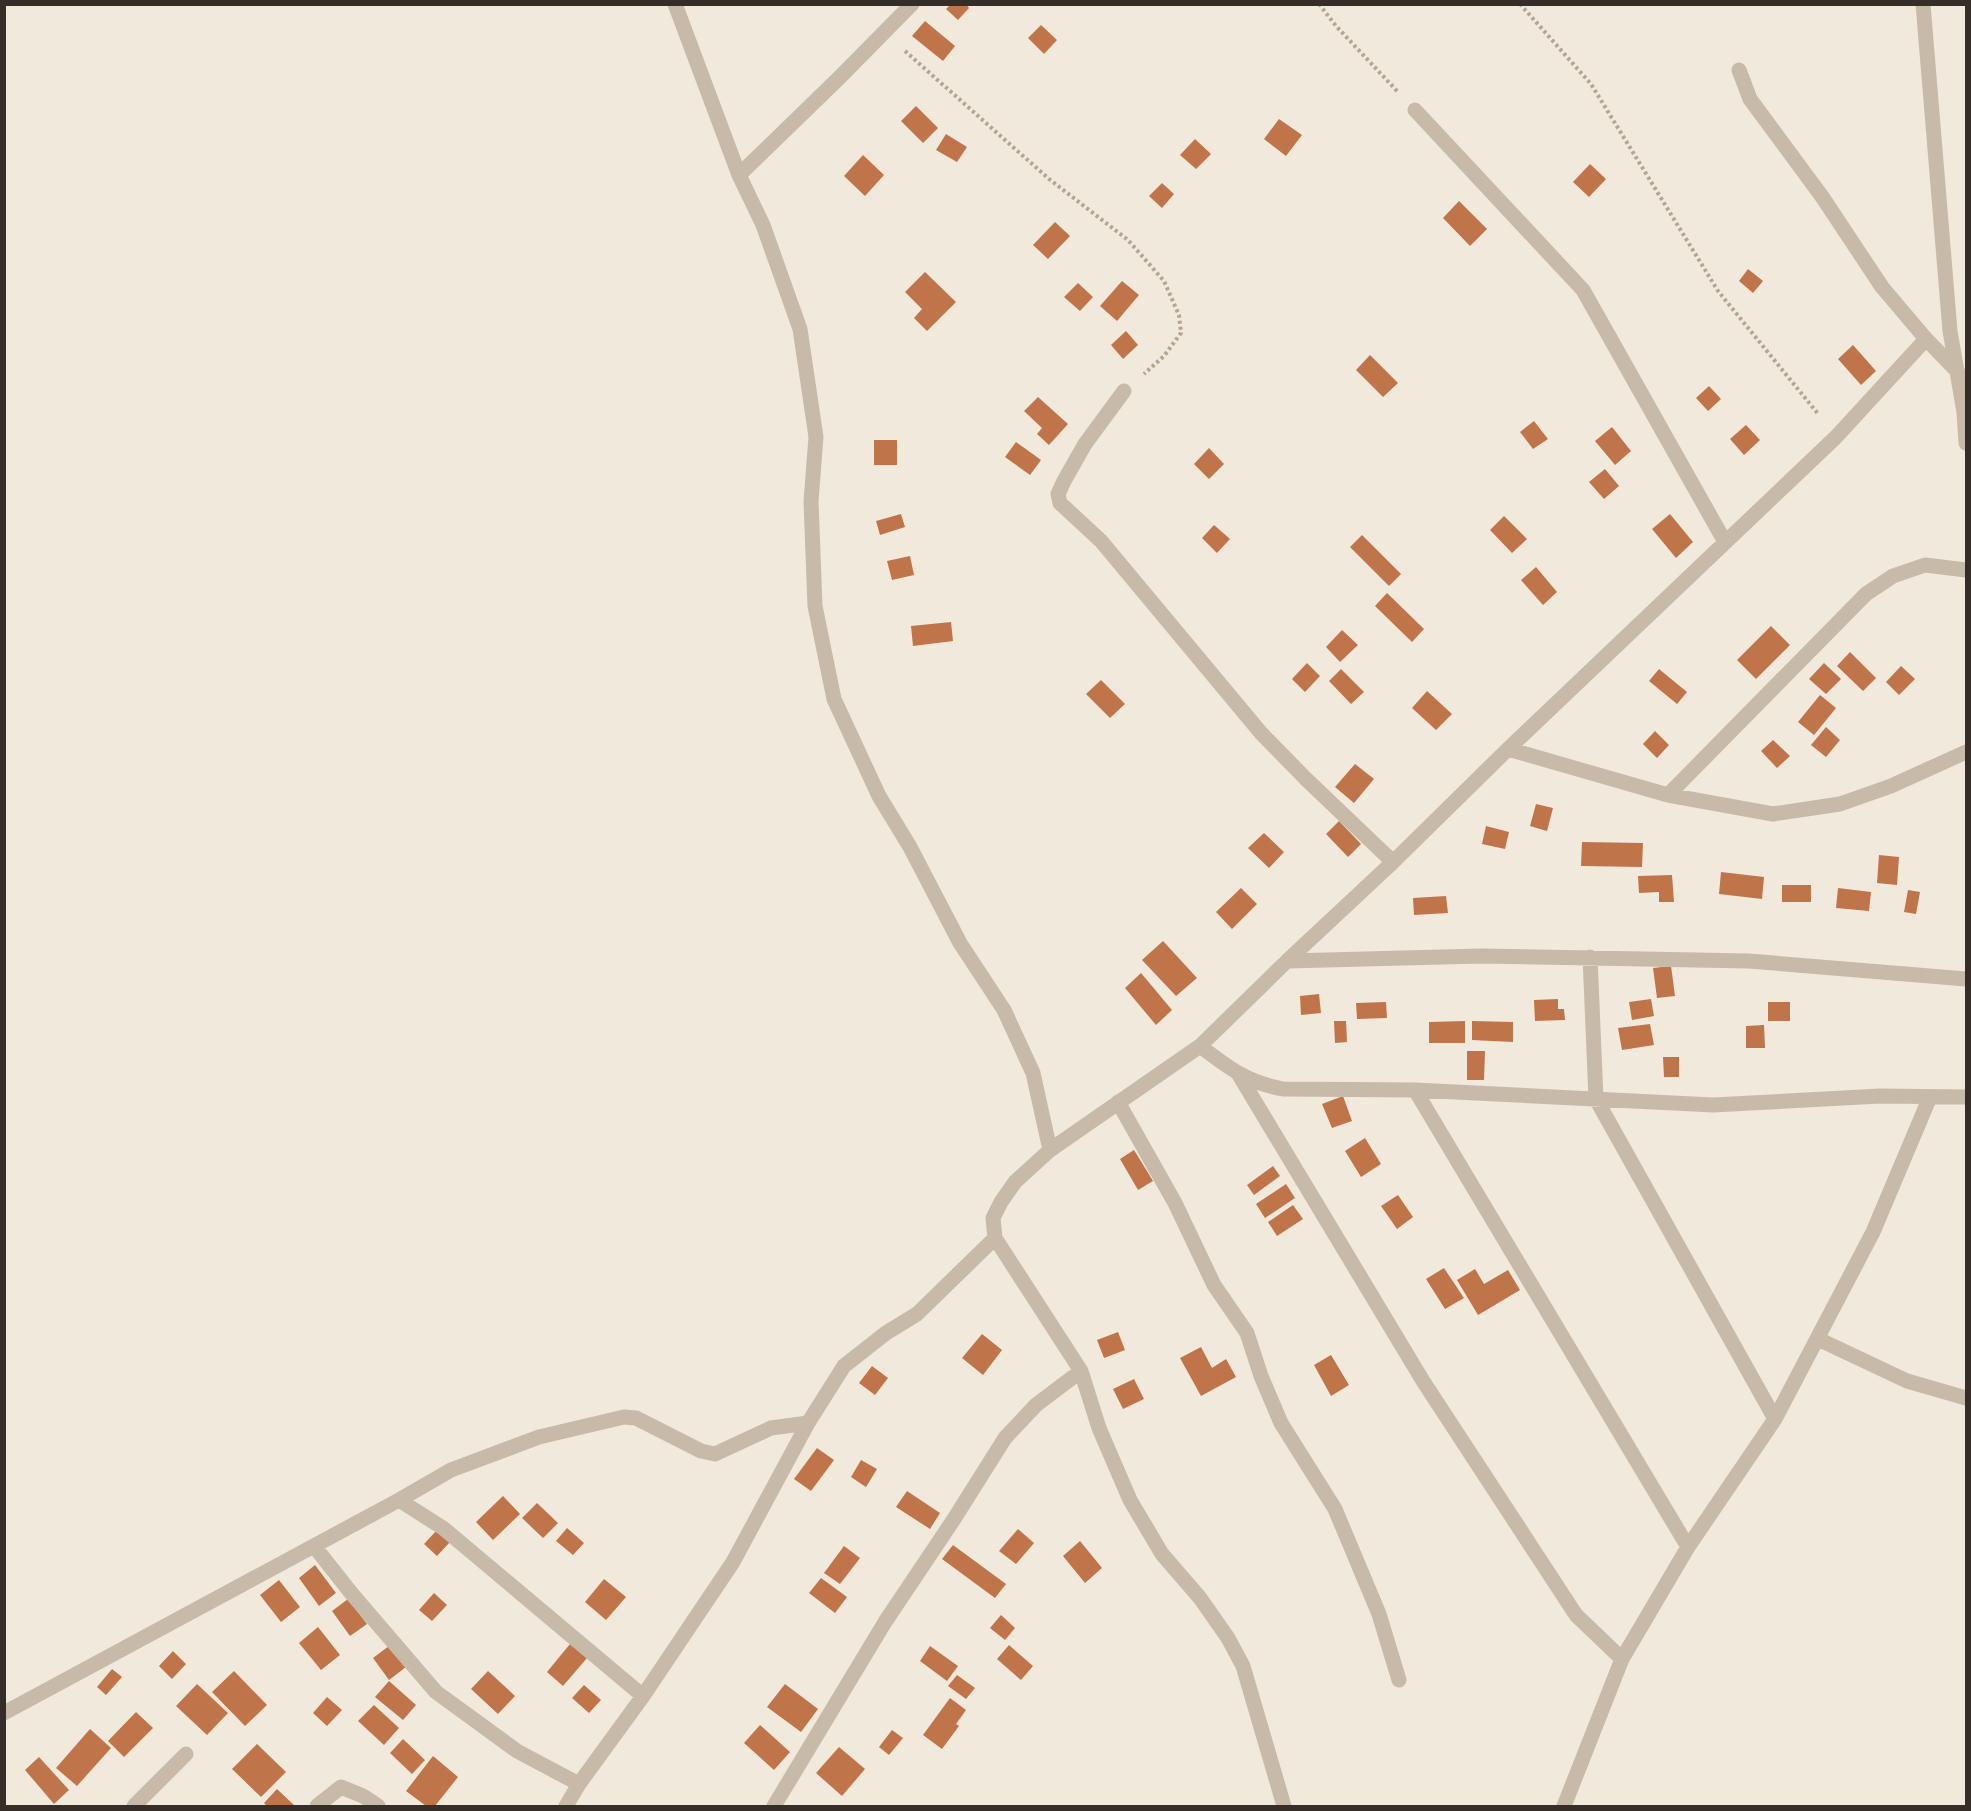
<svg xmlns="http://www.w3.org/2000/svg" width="1971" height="1811" viewBox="0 0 1971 1811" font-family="Commissioner,sans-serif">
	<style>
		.building { fill: #c0744a }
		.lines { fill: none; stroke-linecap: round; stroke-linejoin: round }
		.path { stroke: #b4a592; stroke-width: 4; stroke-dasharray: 3 3; stroke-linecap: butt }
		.minor { stroke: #c8baa8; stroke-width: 15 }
	</style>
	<rect width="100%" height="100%" fill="#f1e9dc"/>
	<path class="building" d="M951,4H966L969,8L958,20L946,9Z
		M925,21L955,46L943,61L912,36Z
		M1041,25L1057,40L1044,54L1028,38Z
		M916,106L938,128L923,143L901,121Z
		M1279,119L1302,135L1286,156L1264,139Z
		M946,134L967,147L957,162L936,150Z
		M1195,139L1211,154L1196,169L1180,155Z
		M863,155L884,175L865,196L844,176Z
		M1590,164L1606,179L1589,197L1573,182Z
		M1162,183L1174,194L1162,208L1149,196Z
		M1459,201L1487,229L1470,246L1443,218Z
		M1055,222L1070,236L1048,259L1033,245Z
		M1748,269L1763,281L1753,293L1739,281Z
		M925,272L956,302L927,331L914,318L922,309L905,292Z
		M1122,281L1139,295L1117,321L1100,306Z
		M1078,283L1093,297L1080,311L1064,297Z
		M1126,331L1138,345L1123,359L1111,345Z
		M1853,345L1876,371L1861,385L1838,359Z
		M1370,355L1398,383L1383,397L1356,370Z
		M1709,386L1721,399L1708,411L1696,398Z
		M1038,397L1068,424L1049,445L1037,434L1042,428L1024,411Z
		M1534,421L1548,439L1533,449L1520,432Z
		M1746,425L1760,440L1744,455L1730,439Z
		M1612,427L1631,451L1615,465L1595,441Z
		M874,440H897V465H874Z
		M1016,442L1041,460L1030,475L1005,457Z
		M1209,448L1224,464L1209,479L1194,464Z
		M1605,469L1619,486L1604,499L1589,482Z
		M901,514L905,527L880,535L876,521Z
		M1670,514L1693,542L1676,558L1652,529Z
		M1504,516L1527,539L1512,553L1490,530Z
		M1214,525L1230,539L1217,553L1202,538Z
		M1362,535L1401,574L1389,586L1350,547Z
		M910,556L914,575L892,580L887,561Z
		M1536,567L1557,592L1543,605L1521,580Z
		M1387,593L1424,629L1412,642L1375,606Z
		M951,622L953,641L913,646L911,626Z
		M1771,626L1790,645L1756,679L1737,660Z
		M1342,630L1358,645L1340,662L1326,647Z
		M1850,652L1876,678L1863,691L1837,666Z
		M1307,663L1320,676L1305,692L1292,679Z
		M1824,663L1841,679L1826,694L1809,679Z
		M1901,666L1915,679L1899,695L1886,682Z
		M1341,669L1364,692L1351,704L1329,681Z
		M1659,669L1687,692L1677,704L1649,681Z
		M1101,680L1125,704L1110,718L1086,694Z
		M1427,691L1452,714L1436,730L1412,708Z
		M1820,695L1836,708L1814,735L1798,722Z
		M1826,727L1840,740L1826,757L1811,745Z
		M1655,731L1669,745L1657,758L1643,744Z
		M1773,740L1790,756L1777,768L1761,751Z
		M1355,764L1374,779L1354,803L1335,787Z
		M1536,804L1553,808L1547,831L1530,826Z
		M1339,821L1361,844L1348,857L1326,834Z
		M1486,826L1509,832L1505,849L1482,844Z
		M1264,833L1284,852L1269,868L1248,848Z
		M1582,842L1643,843L1642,867L1581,866Z
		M1879,855L1899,857L1897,885L1877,883Z
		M1721,872L1764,877L1762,899L1719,894Z
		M1672,875L1674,902H1659V892L1639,893L1638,876Z
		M1782,885H1811V902H1782Z
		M1241,888L1257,904L1232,929L1216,912Z
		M1838,888L1871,892L1869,911L1836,908Z
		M1908,890L1920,892L1916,914L1904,912Z
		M1446,896L1448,913L1414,915L1413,898Z
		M1163,941L1197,978L1176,996L1142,960Z
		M1671,966L1675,996L1657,998L1653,968Z
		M1141,973L1172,1010L1156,1025L1125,988Z
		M1319,994L1321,1013L1301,1015L1300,996Z
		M1558,999V1009H1564L1565,1020L1535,1021L1534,1000Z
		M1651,999L1654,1016L1632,1020L1629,1002Z
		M1386,1002L1387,1018L1357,1019L1356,1003Z
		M1768,1002H1790V1021H1768Z
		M1334,1021H1346L1347,1042L1335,1043Z
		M1465,1021V1043H1429V1022Z
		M1472,1021L1513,1022V1042L1472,1040Z
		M1650,1024L1654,1045L1622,1050L1618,1028Z
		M1764,1025L1765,1048H1746V1026Z
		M1467,1051H1485L1484,1080H1467Z
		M1663,1057H1679V1077H1664Z
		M1343,1096L1352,1121L1332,1128L1322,1104Z
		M1365,1138L1381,1164L1361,1177L1345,1151Z
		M1134,1150L1153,1181L1138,1190L1120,1159Z
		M1273,1166L1280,1176L1254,1195L1247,1185Z
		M1286,1184L1295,1198L1265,1218L1256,1204Z
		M1398,1195L1413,1217L1397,1229L1381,1206Z
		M1293,1205L1303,1219L1277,1236L1268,1222Z
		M1444,1268L1464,1298L1445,1309L1426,1279Z
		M1475,1269L1484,1284L1508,1270L1520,1290L1478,1315L1457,1280Z
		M1118,1332L1125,1350L1104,1358L1097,1340Z
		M982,1334L1002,1350L983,1375L962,1358Z
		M1201,1347L1212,1368L1226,1359L1236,1377L1201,1396L1180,1358Z
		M1331,1355L1349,1385L1331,1396L1314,1365Z
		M872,1366L888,1378L875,1395L859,1383Z
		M1134,1379L1144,1399L1123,1409L1113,1389Z
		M817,1448L834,1460L811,1491L794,1479Z
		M861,1460L877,1469L866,1487L851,1477Z
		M907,1491L940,1513L930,1529L896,1507Z
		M503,1496L520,1514L493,1540L476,1522Z
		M537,1503L558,1523L543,1538L522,1518Z
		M567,1528L584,1543L573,1555L556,1541Z
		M1018,1529L1034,1543L1016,1564L999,1551Z
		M437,1530L450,1542L437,1556L424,1544Z
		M1080,1541L1102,1568L1085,1583L1063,1556Z
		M953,1545L1006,1584L995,1598L942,1559Z
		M844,1546L860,1558L840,1584L824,1573Z
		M315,1565L336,1593L319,1606L299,1578Z
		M821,1578L847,1597L835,1613L809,1593Z
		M604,1579L626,1597L606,1620L585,1602Z
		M279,1580L300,1607L281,1622L260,1595Z
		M434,1593L447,1605L432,1621L419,1610Z
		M348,1599L367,1624L350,1636L332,1611Z
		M1001,1615L1015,1628L1005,1640L990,1628Z
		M318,1627L340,1655L321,1670L299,1643Z
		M570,1644L587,1658L563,1686L547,1672Z
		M1009,1645L1033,1666L1021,1680L997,1659Z
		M389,1646L406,1667L389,1680L373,1658Z
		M930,1646L958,1666L947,1681L920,1661Z
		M173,1651L186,1664L172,1679L159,1666Z
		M112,1669L122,1677L106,1695L97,1687Z
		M234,1671L267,1705L245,1726L212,1692Z
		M488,1671L515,1696L498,1714L471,1689Z
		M957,1675L975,1688L966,1699L948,1686Z
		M389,1681L416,1705L403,1720L375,1697Z
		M197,1684L228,1713L207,1735L176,1706Z
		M785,1684L818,1709L801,1732L767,1707Z
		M584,1685L601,1700L589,1713L572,1698Z
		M327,1697L342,1710L327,1726L313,1713Z
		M950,1698L966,1710L956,1724L959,1726L942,1749L923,1735Z
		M374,1705L399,1728L384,1745L358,1721Z
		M136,1712L153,1728L124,1757L108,1741Z
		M760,1725L790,1752L774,1770L744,1743Z
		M90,1729L111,1748L77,1786L56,1768Z
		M892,1730L903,1738L889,1755L879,1747Z
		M403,1739L425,1760L412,1774L390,1753Z
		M257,1744L286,1772L261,1797L232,1769Z
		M839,1747L865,1769L842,1796L816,1773Z
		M433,1756L458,1777L435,1806H426L406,1791Z
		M39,1757L69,1790L54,1804L25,1770Z
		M277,1789L295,1806H267L264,1803Z"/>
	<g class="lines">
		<path class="path" d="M1319,4L1336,26L1398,92
			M1520,4L1591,84L1718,291L1819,415
			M905,51L1049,179L1128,240L1164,281L1179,315L1181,333L1164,356L1144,374"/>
		<path class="minor" d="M675,4L739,175L763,225L800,329L816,437L811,501L815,606L834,699L879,796L910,847L960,943L1004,1010L1033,1073L1050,1150
			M1923,4L1950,331L1964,412L1966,443
			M1739,70L1750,99L1823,198L1882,287L1926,339L1958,372
			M1415,110L1583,290L1725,542
			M739,175L840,77L912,4
			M1124,391L1085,444L1064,481L1058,494L1060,503L1101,541L1261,733L1306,779L1393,862
			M1508,749L1668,795L1773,814L1840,804L1891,786L1966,752
			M1668,795L1866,594L1893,576L1925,565L1966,570
			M1590,957L1596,1099L1775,1419
			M1287,961L1481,956L1749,961L1966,979
			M1200,1046C1229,1068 1246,1082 1283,1089L1415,1090L1713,1105L1880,1096L1966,1097
			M1239,1075L1423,1381L1576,1615L1622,1659
			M1415,1090L1688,1547
			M1118,1102L1175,1203L1214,1285L1247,1333L1261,1376L1281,1423L1335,1509L1379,1614L1399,1680
			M1818,1339L1907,1381L1966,1398
			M399,1500L443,1528L643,1696
			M314,1546L352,1594L436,1692L517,1751L579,1784
			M4,1713L399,1500L451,1470L539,1437L624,1417L636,1418L701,1451L715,1454L771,1428L808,1423
			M134,1806L186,1754
			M317,1806L341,1787L363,1796L378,1806
			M566,1806L579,1784L643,1696L733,1562L808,1423L844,1366L886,1333L917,1314L995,1238
			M774,1806L885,1622L954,1519L1005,1438L1036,1405L1081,1371
			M1284,1806L1243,1666L1228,1638L1200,1598L1162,1554L1130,1500L1099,1428L1081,1371L995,1238L993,1218L1001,1202L1015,1182L1050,1150L1200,1046L1287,961L1393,862L1508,749L1836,437L1926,339
			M1564,1806L1622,1659L1688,1547L1775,1419L1873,1232L1930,1097"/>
	</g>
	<rect width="1971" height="1811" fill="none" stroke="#352e28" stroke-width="12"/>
</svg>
